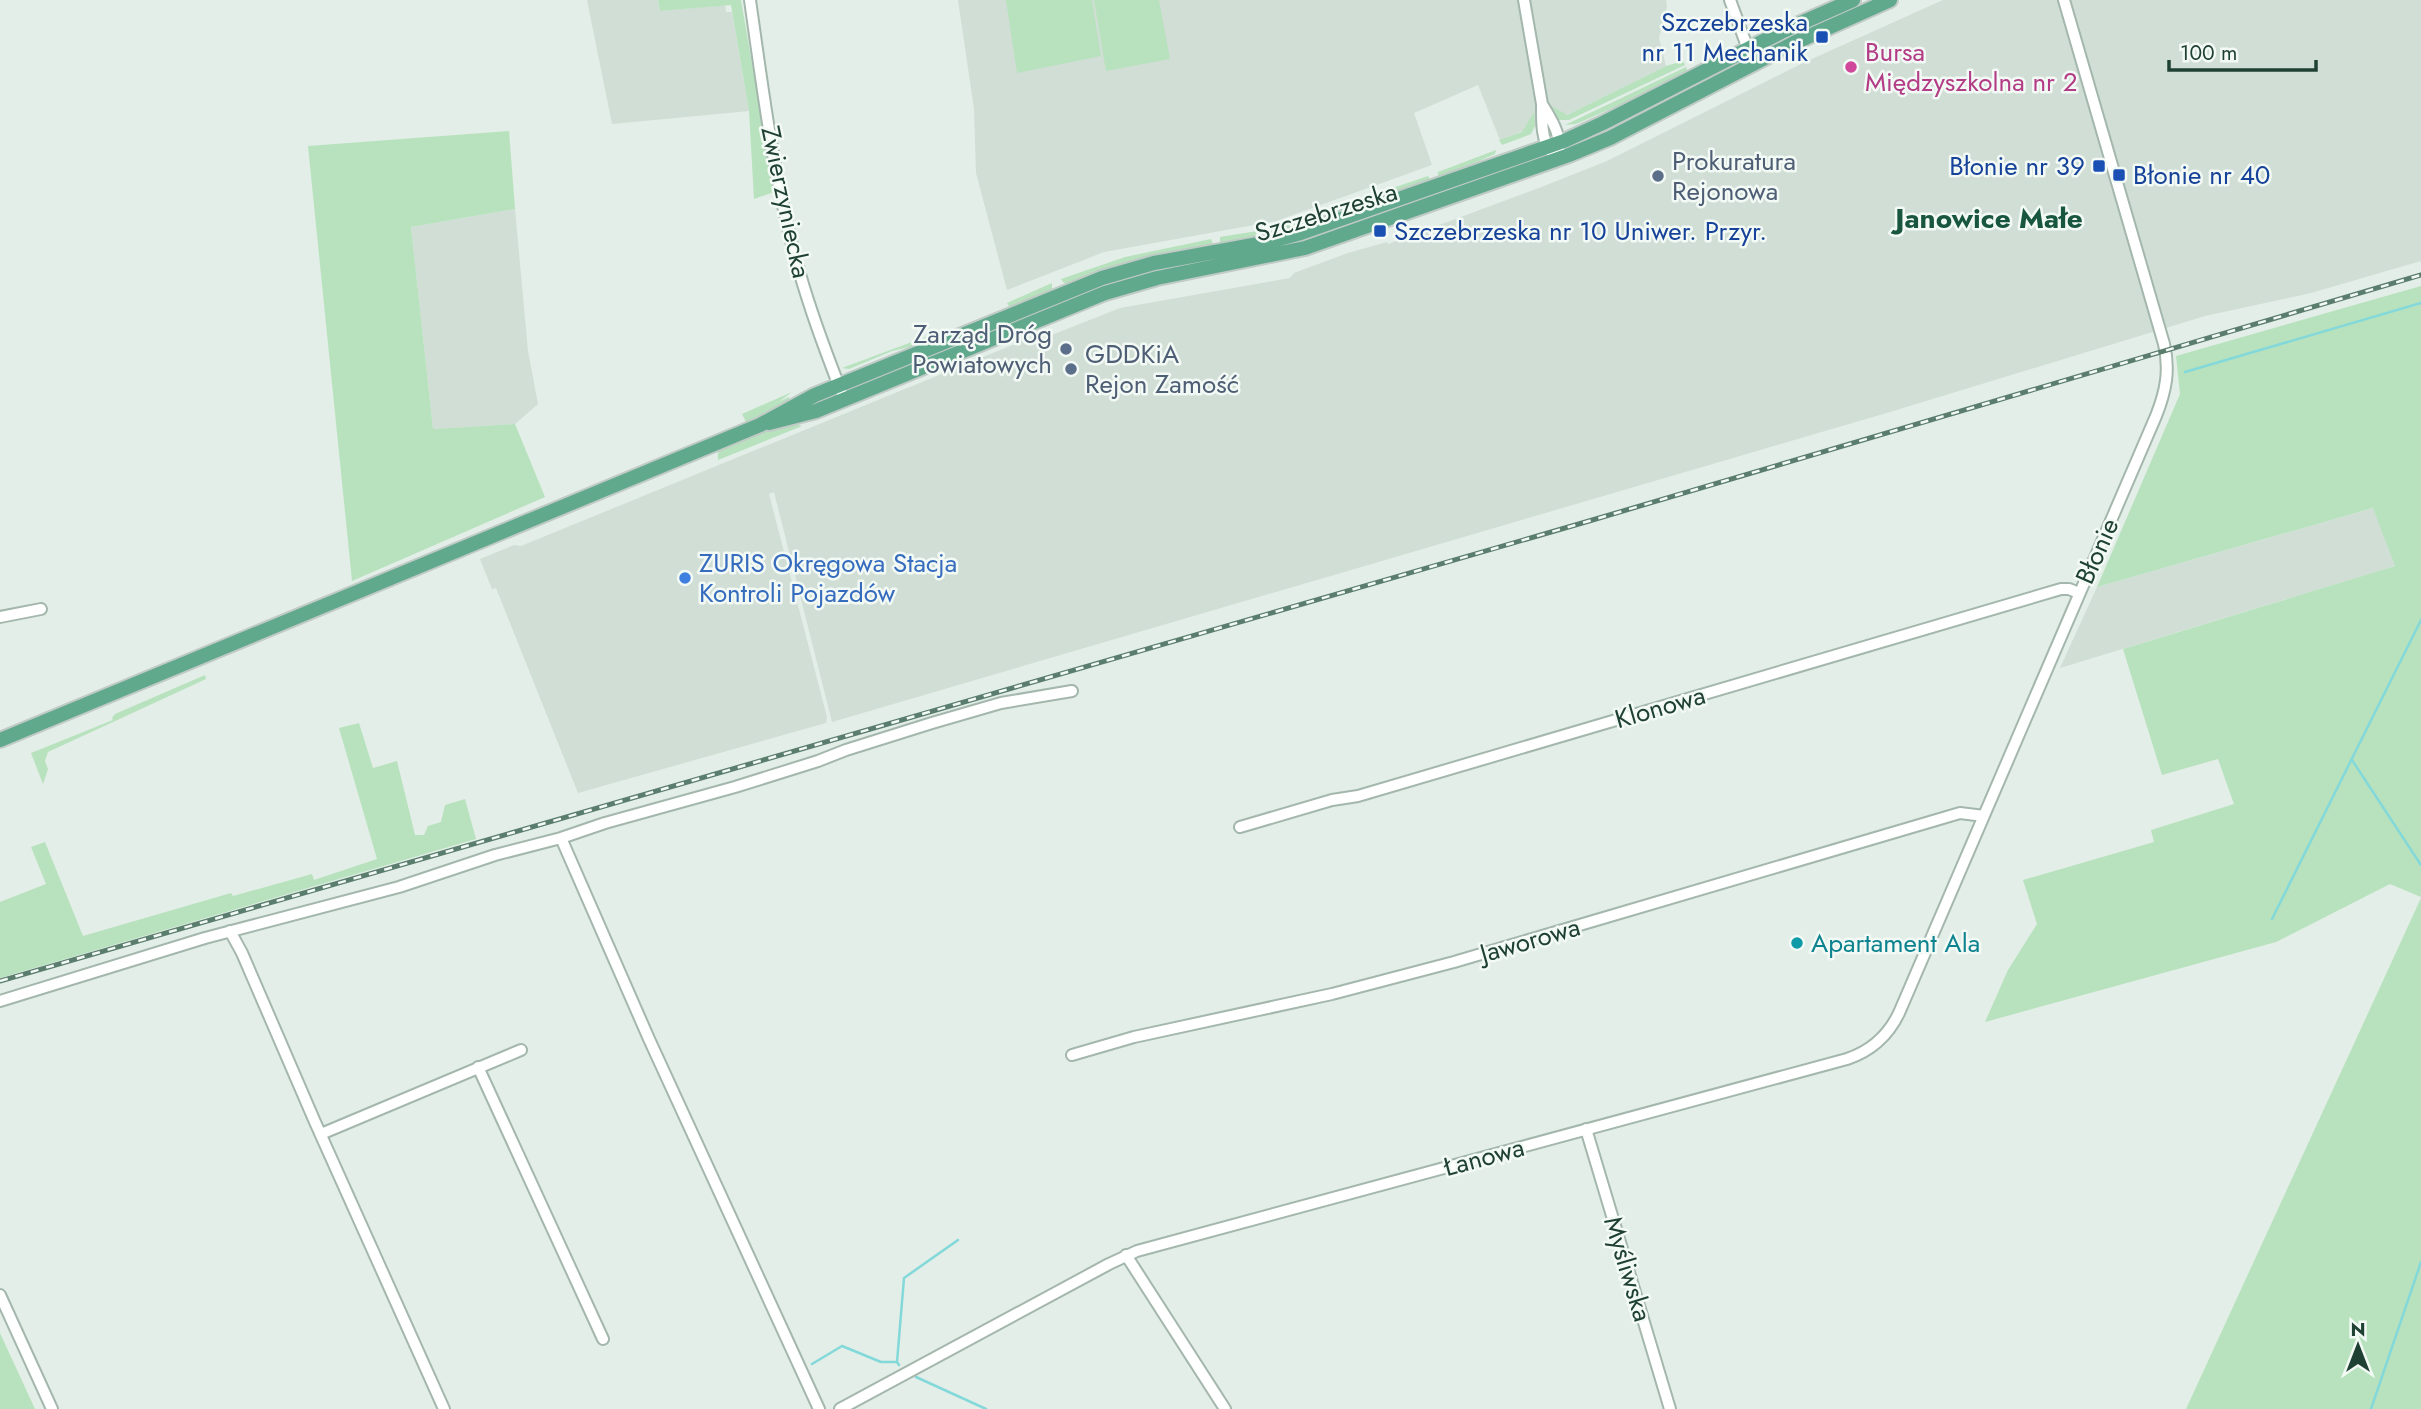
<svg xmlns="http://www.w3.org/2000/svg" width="2421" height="1409" viewBox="0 0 2421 1409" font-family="Jost,sans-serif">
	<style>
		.built { fill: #d0ded5 }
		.green { fill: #b8e2bd }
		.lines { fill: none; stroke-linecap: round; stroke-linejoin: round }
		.stream { stroke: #83d8da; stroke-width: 2.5 }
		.minor-casing { stroke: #a4b7ad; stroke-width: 14 }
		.major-casing { stroke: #c0cac6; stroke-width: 18 }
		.minor { stroke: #fff; stroke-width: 10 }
		.major { stroke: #61a98c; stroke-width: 14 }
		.rail-casing { stroke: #5a7d6e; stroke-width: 5 }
		.rail { stroke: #f3faf5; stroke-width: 2.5; stroke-dasharray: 8; stroke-linecap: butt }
		.transit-dot { fill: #1a4fb4; stroke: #f3faf5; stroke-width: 2.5 }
		.hotel-dot { fill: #d1479c; stroke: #f3faf5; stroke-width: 2.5 }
		.service-dot { fill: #5c6f8a; stroke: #f3faf5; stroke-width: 2.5 }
		.shop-dot { fill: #3f7fe0; stroke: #f3faf5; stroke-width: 2.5 }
		.culture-dot { fill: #0f9aa8; stroke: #f3faf5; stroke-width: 2.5 }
		.labels { text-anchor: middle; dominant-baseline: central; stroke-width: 5; stroke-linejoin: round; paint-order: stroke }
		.transit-label { font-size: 26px; fill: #164399; stroke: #f3faf5; text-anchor: end }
		.hotel-label { font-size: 26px; fill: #b23c85; stroke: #f3faf5; text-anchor: start }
		.service-label { font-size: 26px; fill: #4e5e75; stroke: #f3faf5; text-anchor: start }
		.street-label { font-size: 26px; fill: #1f4133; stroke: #f3faf5 }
		.shop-label { font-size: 26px; fill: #366cbe; stroke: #f3faf5; text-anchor: start }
		.culture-label { font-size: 26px; fill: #0d838f; stroke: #f3faf5; text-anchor: start }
		.neighbourhood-label { font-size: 28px; font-weight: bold; fill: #18563e; stroke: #f3faf5 }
	</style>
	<rect width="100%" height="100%" fill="#e2eee7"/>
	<path class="built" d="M587,0H658L660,11L725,5L726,12H732L749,111L612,124Z
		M958,0H1666L1667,6L1659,38L1666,66L1571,113L1500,140L1478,85L1414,113L1432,165L1276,221L1104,252L1007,290L976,173L974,109Z
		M1943,0H2421V261L2311,293L2205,316L1890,412L832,722L774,492L769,494L827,717L826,723L578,793L496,588L492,589L480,559L514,545L521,546L1032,337L1034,342L1120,308L1290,278L1294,273L1348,253L1387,242L1388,244L1539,188L1607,161L1803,63Z
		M515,209L528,351L538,404L515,424L433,429L411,227Z
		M2374,508L2395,566L2060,668L2097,587Z"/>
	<path class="green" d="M658,0H741L774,192L754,199L749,111L731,5L660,11Z
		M1006,0H1092L1101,56L1017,73Z
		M1094,0H1159L1170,59L1106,71Z
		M1683,61L1685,65L1569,120H1558L1552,106L1567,115L1666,66Z
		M1686,67L1688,72L1668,84L1576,124L1565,125Z
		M1534,112L1535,126L1531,134L1502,145L1499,140L1522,132Z
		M509,131L515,209L411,227L433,429L515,424L545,497L352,581L308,146Z
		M1496,150L1495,154L1438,179V172Z
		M1428,176L1432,182L1380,198L1378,193Z
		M1372,195L1373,201L1328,217L1326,212Z
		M1320,214L1321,221L1269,235L1265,229Z
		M1257,231L1254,238L1220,245V237Z
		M1211,239L1214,246L1099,272L1069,283H1064L1061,279L1125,257Z
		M1052,283V289L1048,292L1010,308L1007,303Z
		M2421,286V897L2390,884L2276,942L1985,1022L2008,970L2037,924L2023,880L2154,842L2151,830L2234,804L2218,759L2162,775L2123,649L2395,566L2373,508L2097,587L2180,394L2176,356Z
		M936,333L937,334L923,344L892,351L849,369L842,368Z
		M792,392L780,401L751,415L789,397V401L746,422L742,414Z
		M795,424L802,426L718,460C718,455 717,453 721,449C733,438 778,429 795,424Z
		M205,675L206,679L48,752L45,761L48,769L43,784L31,753L113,720L112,718L115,714Z
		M359,723L373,768L397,761L415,835H424L428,826L441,822L445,805L465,799L476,839L0,978V902L46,884L31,847L45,842L83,936L231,893L233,896L312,874L314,880L377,859L339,728Z
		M2421,898V1409H2186Z
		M0,1333L35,1409H0Z"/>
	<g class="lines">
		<path class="stream" d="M2185,372L2421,303
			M2352,760L2421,865
			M2272,919L2421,620
			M897,1362L904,1278L958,1240
			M812,1364L842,1346L881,1362H897L899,1365
			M916,1377L986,1409
			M2371,1409L2421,1262"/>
		<g class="minor-casing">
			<path id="minor" d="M750,0C761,77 771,156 789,232C802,289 823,345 844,399
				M1524,0L1542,104C1542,119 1541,140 1551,152
				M1730,0L1748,49
				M1542,104C1550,117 1561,134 1559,150
				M0,617L41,609
				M1240,827L1332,800L1358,796L2061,589H2069L2079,593
				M561,838L649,1039L819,1409
				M230,931L242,953L315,1122L444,1409
				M0,1001L205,938L399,887L495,855L561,838L605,823L735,787L818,761L846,750L932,723L1001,703L1072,691
				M1072,1055L1134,1037L1332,994L1454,962L1960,813L1984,816
				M478,1067L603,1339
				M1586,1129L1670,1409
				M321,1134L521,1050
				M1126,1255L1225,1409
				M0,1295L52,1409
				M840,1409L1109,1264L1137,1251L1847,1059C1871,1051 1888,1036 1899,1013L2156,416C2166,391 2170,370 2164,344L2064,0"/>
		</g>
		<g class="major-casing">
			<path id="major" d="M769,423L816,411L1105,293L1157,278L1305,248L1569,155L1610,138L1794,43L1890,0
				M0,740L760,425L815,395L1102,278L1154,263L1264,243L1301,233L1564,141L1603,123L1783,31L1853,0"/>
		</g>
		<use href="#minor" class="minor"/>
		<use href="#major" class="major"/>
		<g class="rail-casing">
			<path id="rail" d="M0,981L1589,521L2421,275"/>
		</g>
		<use href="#rail" class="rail"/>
	</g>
	<g class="transit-dot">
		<rect x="1815" y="30" width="14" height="14" rx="3.5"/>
		<rect x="2092" y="159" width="14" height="14" rx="3.5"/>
		<rect x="2112" y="168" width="14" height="14" rx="3.5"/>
		<rect x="1373" y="224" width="14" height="14" rx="3.5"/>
	</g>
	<circle class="hotel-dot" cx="1851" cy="67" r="7"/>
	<g class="service-dot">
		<circle cx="1658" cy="176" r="7"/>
		<circle cx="1066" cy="349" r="7"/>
		<circle cx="1071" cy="369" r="7"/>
	</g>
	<circle class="shop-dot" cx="685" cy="578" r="7"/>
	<circle class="culture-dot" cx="1797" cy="943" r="7"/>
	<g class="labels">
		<g class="transit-label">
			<text x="1808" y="22">Szczebrzeska<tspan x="1808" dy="30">nr 11 Mechanik</tspan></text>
			<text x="2085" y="166">Błonie nr 39</text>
			<text x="2133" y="175" text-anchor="start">Błonie nr 40</text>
			<text x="1394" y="231" text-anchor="start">Szczebrzeska nr 10 Uniwer. Przyr.</text>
		</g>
		<g class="hotel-label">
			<text x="1865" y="52">Bursa<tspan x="1865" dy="30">Międzyszkolna nr 2</tspan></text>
		</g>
		<g class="service-label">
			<text x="1672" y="161">Prokuratura<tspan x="1672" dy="30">Rejonowa</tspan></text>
			<text x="1052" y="334" text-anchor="end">Zarząd Dróg<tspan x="1052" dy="30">Powiatowych</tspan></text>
			<text x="1085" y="354">GDDKiA<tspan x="1085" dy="30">Rejon Zamość</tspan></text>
		</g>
		<g class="street-label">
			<text transform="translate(786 202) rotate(78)">Zwierzyniecka</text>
			<text transform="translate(1326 212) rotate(-17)">Szczebrzeska</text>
			<text transform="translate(2097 551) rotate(-66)">Błonie</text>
			<text transform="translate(1660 707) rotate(-16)">Klonowa</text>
			<text transform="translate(1530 940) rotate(-16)">Jaworowa</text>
			<text transform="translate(1484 1157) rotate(-15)">Łanowa</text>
			<text transform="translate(1628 1269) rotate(73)">Myśliwska</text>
		</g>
		<g class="shop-label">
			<text x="699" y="563">ZURIS Okręgowa Stacja<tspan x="699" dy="30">Kontroli Pojazdów</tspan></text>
		</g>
		<g class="culture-label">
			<text x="1811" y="943">Apartament Ala</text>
		</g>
		<g class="neighbourhood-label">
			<text x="1989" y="218">Janowice Małe</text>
		</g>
	</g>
	<g transform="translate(2358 1346)" stroke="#f3faf5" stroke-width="5" paint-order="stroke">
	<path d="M0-5L12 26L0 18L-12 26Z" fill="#1f4133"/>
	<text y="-10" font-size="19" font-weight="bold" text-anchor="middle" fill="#1f4133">N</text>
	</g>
	<path d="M2169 60v10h147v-10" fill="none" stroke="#1f4133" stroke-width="3.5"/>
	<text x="2180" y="60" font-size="21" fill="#1f4133" stroke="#f3faf5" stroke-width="5" paint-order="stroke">100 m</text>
</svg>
